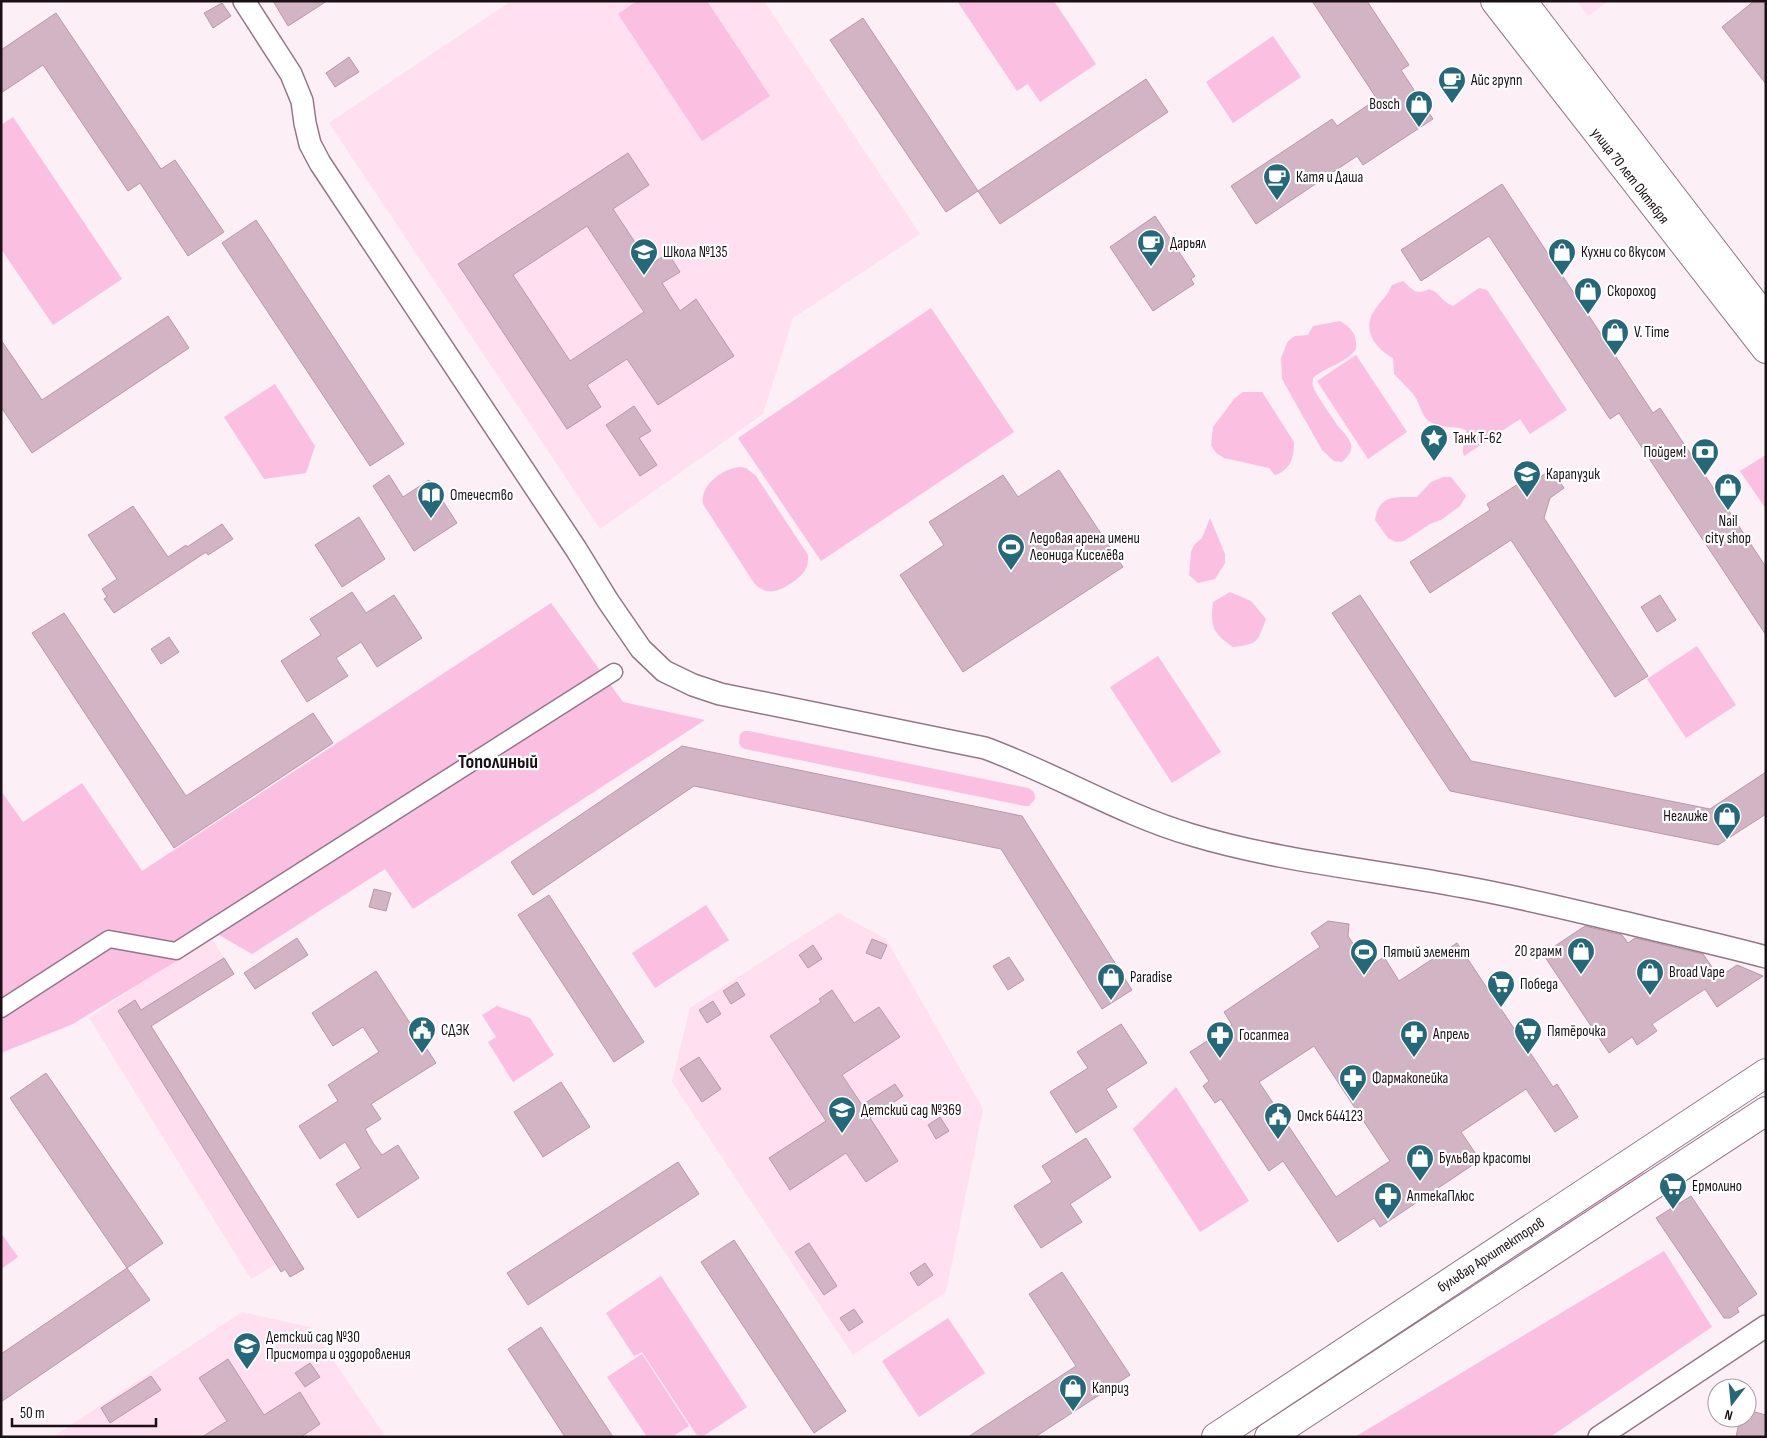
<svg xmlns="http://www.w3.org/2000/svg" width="1767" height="1438" viewBox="0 0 1767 1438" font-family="'Sofia Sans Condensed',sans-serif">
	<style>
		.built { fill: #ffdff0 }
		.green { fill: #fbbfe1 }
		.building { fill: #d3b4c5; stroke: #b799aa; fill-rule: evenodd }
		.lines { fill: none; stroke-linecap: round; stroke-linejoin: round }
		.pedestrian-casing { stroke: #947787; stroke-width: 19 }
		.minor-casing { stroke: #947787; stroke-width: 24 }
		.secondary-casing { stroke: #947787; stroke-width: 30 }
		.pedestrian { stroke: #fff; stroke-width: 16 }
		.minor { stroke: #fff; stroke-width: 21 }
		.secondary { stroke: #fff; stroke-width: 28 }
		.labels { text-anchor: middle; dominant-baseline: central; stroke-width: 4.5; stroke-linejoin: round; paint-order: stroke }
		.poi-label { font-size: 15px; fill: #1a1016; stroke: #fff; text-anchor: start }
		.street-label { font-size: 15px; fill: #1a1016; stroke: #fff }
		.district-label { font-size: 20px; font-weight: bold; fill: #1a1016; stroke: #fff }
	</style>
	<rect width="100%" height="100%" fill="#fceff6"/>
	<path class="built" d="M511,1H764L920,234L793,318L763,414L600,529L329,123Z
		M1577,1H1608L1588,16Z
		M838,913L886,939L983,1109L946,1292L853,1355L672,1082L690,1008Z
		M210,936L234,974L152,1027L294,1253L251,1279L89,1018Z
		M242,1312L310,1327L386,1437H53Z"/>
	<path class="green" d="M637,1H707L770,96L702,141L618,14Z
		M957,1H1054L1096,64L1040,102L1028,84L1017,91Z
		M1273,36L1301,77L1233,123L1206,82Z
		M13,117L122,279L53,325L1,249V125Z
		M1403,281C1413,290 1416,296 1429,289C1439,292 1442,302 1453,306L1479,288L1487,290L1567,410L1530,434L1520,419L1464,456C1460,444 1469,441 1466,430C1455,425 1444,429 1432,423C1420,417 1421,403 1413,394C1407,387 1400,380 1394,374L1393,358C1377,349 1361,331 1374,311C1380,301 1388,296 1392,285Z
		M931,308L1014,432L821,561L738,438Z
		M1340,321C1352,328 1357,335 1356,349C1345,364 1327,366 1313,378C1313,381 1312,384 1313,386C1314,392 1334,420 1338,426C1350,440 1359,447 1342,462L1334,461L1322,450L1282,379L1281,358L1288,341L1295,336L1308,335L1313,326Z
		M1356,355L1407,432L1368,459L1317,381Z
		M275,384L315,446L306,473L264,479L224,417Z
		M1243,392H1262L1294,442C1294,457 1291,470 1275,475L1269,468L1224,458L1216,453L1211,445L1213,427L1235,398Z
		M1766,455V509L1740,471Z
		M740,467L746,468L756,476L808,555C809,570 802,576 790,584C777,592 766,596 754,583L703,504C700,485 722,469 740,467Z
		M1443,477H1451L1466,496L1460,506L1441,520L1430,524L1404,541L1396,542L1388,538L1375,520C1379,494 1395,497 1417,497L1431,482Z
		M1210,518L1225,554V563L1215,579L1198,583L1189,575L1191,552L1194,545L1202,538Z
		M1230,592L1251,601L1266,619C1257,642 1259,644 1233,647C1213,633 1210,627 1213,602Z
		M551,603L623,702L705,720L413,909L385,869L252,954L219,935L73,1024L1,1053V791L23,822L82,783L142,871Z
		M1697,646L1736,705L1686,738L1647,679Z
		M1158,656L1221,752L1172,783L1110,687Z
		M744,731H749L1028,788C1034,791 1035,793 1035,799L1029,806H1025L745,749L741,747L739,743L740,734Z
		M706,905L729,940L655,988L632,953Z
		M497,1006L530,1018L554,1055L513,1082L488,1042L496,1037L482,1015Z
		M1176,1087L1249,1201L1200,1232L1133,1129Z
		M1644,1172L1646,1174L1330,1383L1328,1380L1330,1375L1634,1174Z
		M1,1233L18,1257L1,1269Z
		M1664,1251L1712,1327L1550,1437H1355Z
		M661,1276L747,1407L702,1437H698L642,1352L634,1356L606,1313Z
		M948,1318L985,1373L919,1417L882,1361Z
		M642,1354L689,1426L672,1437H647L607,1377Z"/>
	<path class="building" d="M273,1H327L288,26Z
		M1312,1H1367L1409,65L1401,70L1433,119L1363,165L1357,156L1256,224L1231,186L1332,119L1337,126L1377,99Z
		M1754,1H1766V84L1722,27Z
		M222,3L231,16L213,28L204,13Z
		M56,13L161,169L175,160L224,232L188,256L140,183L128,191L43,65L1,93V50Z
		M863,18L978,191L946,212L830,40Z
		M349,57L359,72L335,87L326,73Z
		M1146,79L1168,112L1000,224L978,191Z
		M628,153L649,185L613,209L650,265L668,253L680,272L662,283L680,311L696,299L734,356L658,405L627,359L587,385L601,407L567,429L458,264ZM587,226L644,312L570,361L513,275Z
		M1502,184L1653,413L1660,408L1766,567V635L1619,413L1610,419L1489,236L1421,281L1401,250Z
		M1155,216L1195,276L1191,279L1194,284L1153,311L1110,247Z
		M256,220L404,444L370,466L222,243Z
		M168,316L189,348L32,453L1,407V340L42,400Z
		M634,406L651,431L639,438L657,465L640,476L606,425Z
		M1551,469L1564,488L1550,498L1544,518L1648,676L1615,697L1511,540L1430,593L1410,562L1490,510L1487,504L1529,477L1539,478Z
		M1059,470L1123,567L963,672L900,575L944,545L929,522L1003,475L1018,497Z
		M389,475L403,497L429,480L457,523L414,551L373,486Z
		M133,506L168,557L186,545L187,547L222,524L233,539L208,555L206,552L114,613L104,599L107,597L102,589L117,579L88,535Z
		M359,517L385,559L342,587L315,545Z
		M352,592L366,613L394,595L422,638L377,667L361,642L336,658L348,676L307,702L281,661L321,635L310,619Z
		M1360,595L1471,761L1710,809L1766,772V814L1718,845L1450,791L1332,613Z
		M1660,595L1676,620L1657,632L1641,607Z
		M64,613L186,796L313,713L333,743L174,848L32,633Z
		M169,637L179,652L161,664L151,649Z
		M682,746L1022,816L1132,990L1102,1009L1001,849L694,786L533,895L511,862Z
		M374,889L391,893L386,911L369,907Z
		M549,895L644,1042L614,1062L518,915Z
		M1328,921L1349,924L1348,936L1369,967L1384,957L1399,981L1457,943L1553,1087L1557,1084L1578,1117L1555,1132L1526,1089L1461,1132L1480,1160L1380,1227L1374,1218L1338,1242L1283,1161L1269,1171L1221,1099L1215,1103L1203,1086L1209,1081L1190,1052L1232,1025L1224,1012L1320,947L1311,933ZM1314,1046L1390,1161L1336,1197L1259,1082Z
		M1585,926L1622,935L1628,943L1635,938L1703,954L1719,977L1737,965L1763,976L1717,1007L1705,989L1652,1024L1657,1031L1637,1045L1632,1037L1609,1053L1543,954Z
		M297,938L308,955L255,989L244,973Z
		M872,939L887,945L881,959L866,953Z
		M813,945L822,959L808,968L799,955Z
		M1009,957L1024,980L1008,990L993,966Z
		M224,958L234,974L151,1026L304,1269L290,1277L285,1269L281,1272L118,1011L135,1000L141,1010Z
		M376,971L436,1063L371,1104L381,1119L365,1129L373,1143L382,1155L398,1145L419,1178L358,1218L336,1184L361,1168L345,1142L320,1159L299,1126L338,1101L328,1085L379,1052L363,1027L333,1046L312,1013Z
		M737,982L745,995L731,1004L723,991Z
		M832,990L854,1023L879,1007L900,1037L842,1075L862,1105L895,1084L903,1096L870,1118L898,1161L866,1182L846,1153L790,1190L769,1158L826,1121L770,1036L821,1002L819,999Z
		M713,1001L721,1014L707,1023L699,1010Z
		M1121,1024L1147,1063L1106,1089L1117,1107L1076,1133L1050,1092L1088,1068L1077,1052Z
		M699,1057L721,1089L702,1102L680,1069Z
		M46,1073L163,1243L127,1268L10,1098Z
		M561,1082L590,1127L543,1157L514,1112Z
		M940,1117L949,1131L936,1139L928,1125Z
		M1086,1138L1111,1177L1070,1204L1082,1222L1041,1248L1014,1206L1052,1182L1042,1166Z
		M678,1162L699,1194L528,1305L507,1273Z
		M1691,1196L1757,1294L1737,1308L1739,1312L1730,1318H1724L1656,1218Z
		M734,1240L846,1411L814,1433L701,1262Z
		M809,1243L837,1286L824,1295L795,1252Z
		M925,1263L933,1275L918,1286L910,1273Z
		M127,1268L150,1300L1,1402V1354Z
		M1062,1272L1130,1375L1035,1437H968L1076,1366L1029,1294Z
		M854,1309L863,1322L849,1331L840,1318Z
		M541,1327L613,1437H565L508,1349Z
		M228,1359L264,1415L300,1392L320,1424L301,1437H202L227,1421L199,1378Z
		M310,1363L320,1377L305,1387L295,1373Z
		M151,1376L161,1390L110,1423L101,1408Z
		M1747,1410L1766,1415V1437H1736L1740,1418H1747Z"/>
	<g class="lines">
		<g class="pedestrian-casing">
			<path id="pedestrian" d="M1,1009L109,939L176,951L614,672"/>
		</g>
		<g class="minor-casing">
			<path id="minor" d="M244,1L291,74L302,101L305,123L310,144L320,163L576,549L608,601L641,649L664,671L693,685L720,694L985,748C1056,774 1120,814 1192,835C1278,861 1375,870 1464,887C1520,897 1576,911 1631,924C1676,935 1721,945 1766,957
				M1599,1437L1766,1326"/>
		</g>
		<g class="secondary-casing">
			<path id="secondary" d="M1495,1L1766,349
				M1522,1L1760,311
				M1216,1437L1766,1073
				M1269,1437L1766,1111"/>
		</g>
		<use href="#pedestrian" class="pedestrian"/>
		<use href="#minor" class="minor"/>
		<use href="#secondary" class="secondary"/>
	</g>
	<defs>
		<g id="cafe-pin" transform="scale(1.4375)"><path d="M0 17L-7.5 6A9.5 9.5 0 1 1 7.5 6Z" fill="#246979" stroke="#fff"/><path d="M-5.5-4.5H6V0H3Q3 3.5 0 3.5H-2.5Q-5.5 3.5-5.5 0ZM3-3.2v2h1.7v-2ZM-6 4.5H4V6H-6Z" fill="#fff"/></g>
		<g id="shop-pin" transform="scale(1.4375)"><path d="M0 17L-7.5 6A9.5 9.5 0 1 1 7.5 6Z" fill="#246979" stroke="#fff"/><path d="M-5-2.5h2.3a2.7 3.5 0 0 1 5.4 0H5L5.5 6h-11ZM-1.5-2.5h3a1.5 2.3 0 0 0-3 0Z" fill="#fff"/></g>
		<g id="school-pin" transform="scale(1.4375)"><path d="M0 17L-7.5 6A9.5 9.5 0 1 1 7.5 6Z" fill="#246979" stroke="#fff"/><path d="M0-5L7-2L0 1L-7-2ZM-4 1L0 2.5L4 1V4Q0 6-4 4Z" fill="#fff"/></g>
		<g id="sight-pin" transform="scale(1.4375)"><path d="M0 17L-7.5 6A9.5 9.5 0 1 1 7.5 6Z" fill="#246979" stroke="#fff"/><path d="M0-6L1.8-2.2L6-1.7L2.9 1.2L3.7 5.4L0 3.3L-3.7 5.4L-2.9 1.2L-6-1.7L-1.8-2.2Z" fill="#fff"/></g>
		<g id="bank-pin" transform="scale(1.4375)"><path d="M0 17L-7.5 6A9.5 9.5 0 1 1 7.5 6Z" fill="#246979" stroke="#fff"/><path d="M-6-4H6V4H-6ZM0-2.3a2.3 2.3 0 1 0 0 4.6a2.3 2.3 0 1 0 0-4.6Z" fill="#fff"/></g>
		<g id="library-pin" transform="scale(1.4375)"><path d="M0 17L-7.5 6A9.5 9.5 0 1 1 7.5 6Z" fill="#246979" stroke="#fff"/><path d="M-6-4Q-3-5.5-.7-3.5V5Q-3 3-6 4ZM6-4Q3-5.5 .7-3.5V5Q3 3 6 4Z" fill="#fff"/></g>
		<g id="stadium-pin" transform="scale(1.4375)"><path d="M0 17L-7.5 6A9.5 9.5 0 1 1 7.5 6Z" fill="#246979" stroke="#fff"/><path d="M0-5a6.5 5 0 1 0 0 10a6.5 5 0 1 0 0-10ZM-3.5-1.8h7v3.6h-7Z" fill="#fff"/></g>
		<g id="supermarket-pin" transform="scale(1.4375)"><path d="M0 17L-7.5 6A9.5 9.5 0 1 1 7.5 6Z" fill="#246979" stroke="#fff"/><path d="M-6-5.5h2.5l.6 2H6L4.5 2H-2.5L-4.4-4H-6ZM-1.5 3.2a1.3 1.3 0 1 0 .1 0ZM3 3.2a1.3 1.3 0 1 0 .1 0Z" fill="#fff"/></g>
		<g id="civic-pin" transform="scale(1.4375)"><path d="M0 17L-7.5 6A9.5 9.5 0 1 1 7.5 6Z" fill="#246979" stroke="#fff"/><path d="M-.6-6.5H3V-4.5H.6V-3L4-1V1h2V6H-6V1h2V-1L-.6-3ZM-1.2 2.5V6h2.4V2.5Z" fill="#fff"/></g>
		<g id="pharmacy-pin" transform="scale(1.4375)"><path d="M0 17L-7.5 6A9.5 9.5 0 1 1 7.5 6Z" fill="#246979" stroke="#fff"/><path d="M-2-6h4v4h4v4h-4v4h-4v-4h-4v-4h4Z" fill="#fff"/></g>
	</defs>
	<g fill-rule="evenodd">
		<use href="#cafe-pin" x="1452" y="80"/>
		<use href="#shop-pin" x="1419" y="104"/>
		<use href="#cafe-pin" x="1277" y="177"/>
		<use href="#cafe-pin" x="1151" y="243"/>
		<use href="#school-pin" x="644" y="252"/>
		<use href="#shop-pin" x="1562" y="252"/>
		<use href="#shop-pin" x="1588" y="291"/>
		<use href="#shop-pin" x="1615" y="332"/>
		<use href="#sight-pin" x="1434" y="438"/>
		<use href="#bank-pin" x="1705" y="452"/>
		<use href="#school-pin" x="1527" y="474"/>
		<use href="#shop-pin" x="1728" y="487"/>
		<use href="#library-pin" x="431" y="495"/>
		<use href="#stadium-pin" x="1011" y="547"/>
		<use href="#shop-pin" x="1727" y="816"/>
		<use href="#shop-pin" x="1581" y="951"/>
		<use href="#stadium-pin" x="1364" y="952"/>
		<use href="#shop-pin" x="1650" y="972"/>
		<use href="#shop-pin" x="1111" y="977"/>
		<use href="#supermarket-pin" x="1501" y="984"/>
		<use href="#civic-pin" x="422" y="1030"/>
		<use href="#supermarket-pin" x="1528" y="1031"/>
		<use href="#pharmacy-pin" x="1414" y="1034"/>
		<use href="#pharmacy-pin" x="1220" y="1035"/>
		<use href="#pharmacy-pin" x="1353" y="1078"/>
		<use href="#school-pin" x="842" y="1110"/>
		<use href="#civic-pin" x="1278" y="1116"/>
		<use href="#shop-pin" x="1420" y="1158"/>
		<use href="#supermarket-pin" x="1673" y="1186"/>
		<use href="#pharmacy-pin" x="1388" y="1196"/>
		<use href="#school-pin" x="247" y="1346"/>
		<use href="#shop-pin" x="1073" y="1388"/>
	</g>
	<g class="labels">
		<g class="poi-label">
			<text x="1471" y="80">Айс групп</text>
			<text x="1400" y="104" text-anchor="end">Bosch</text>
			<text x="1296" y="177">Катя и Даша</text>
			<text x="1170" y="243">Дарьял</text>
			<text x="663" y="252">Школа №135</text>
			<text x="1581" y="252">Кухни со вкусом</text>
			<text x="1607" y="291">Скороход</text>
			<text x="1634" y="332">V. Time</text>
			<text x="1453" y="438">Танк Т-62</text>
			<text x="1686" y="452" text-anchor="end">Пойдем!</text>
			<text x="1546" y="474">Карапузик</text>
			<text x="450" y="495">Отечество</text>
			<text x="1728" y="521" text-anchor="middle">Nail<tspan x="1728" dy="17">city shop</tspan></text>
			<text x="1030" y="538">Ледовая арена имени<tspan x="1030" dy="17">Леонида Киселёва</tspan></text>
			<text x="1708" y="816" text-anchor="end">Неглиже</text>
			<text x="1562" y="951" text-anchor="end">20 грамм</text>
			<text x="1383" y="952">Пятый элемент</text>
			<text x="1669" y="972">Broad Vape</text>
			<text x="1130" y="977">Paradise</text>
			<text x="1520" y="984">Победа</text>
			<text x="441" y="1030">СДЭК</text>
			<text x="1547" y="1031">Пятёрочка</text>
			<text x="1433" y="1034">Апрель</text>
			<text x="1239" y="1035">Госаптеа</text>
			<text x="1372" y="1078">Фармакопейка</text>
			<text x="861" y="1110">Детский сад №369</text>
			<text x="1297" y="1116">Омск 644123</text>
			<text x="1439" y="1158">Бульвар красоты</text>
			<text x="1692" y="1186">Ермолино</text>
			<text x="1407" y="1196">АптекаПлюс</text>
			<text x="266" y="1337">Детский сад №30<tspan x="266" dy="17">Присмотра и оздоровления</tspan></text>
			<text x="1092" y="1388">Каприз</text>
		</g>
		<g class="street-label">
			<text transform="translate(1630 176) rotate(52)">улица 70 лет Октября</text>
			<text transform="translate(1491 1255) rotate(-33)">бульвар Архитекторов</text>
		</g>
		<g class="district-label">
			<text x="498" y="762">Тополиный</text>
		</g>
	</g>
	<rect width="1767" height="1438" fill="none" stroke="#1a1016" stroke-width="5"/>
	<g transform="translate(1732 1403) rotate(196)"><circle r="24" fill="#ffffff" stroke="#a39fa2"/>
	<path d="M0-4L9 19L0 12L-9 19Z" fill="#246979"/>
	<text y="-8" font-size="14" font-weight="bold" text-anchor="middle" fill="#1a1016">N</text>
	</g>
	<path d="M12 1418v8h144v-8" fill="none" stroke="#1a1016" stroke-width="2.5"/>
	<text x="20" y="1418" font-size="15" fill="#1a1016" stroke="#ffffff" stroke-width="4" paint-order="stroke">50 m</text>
</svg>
